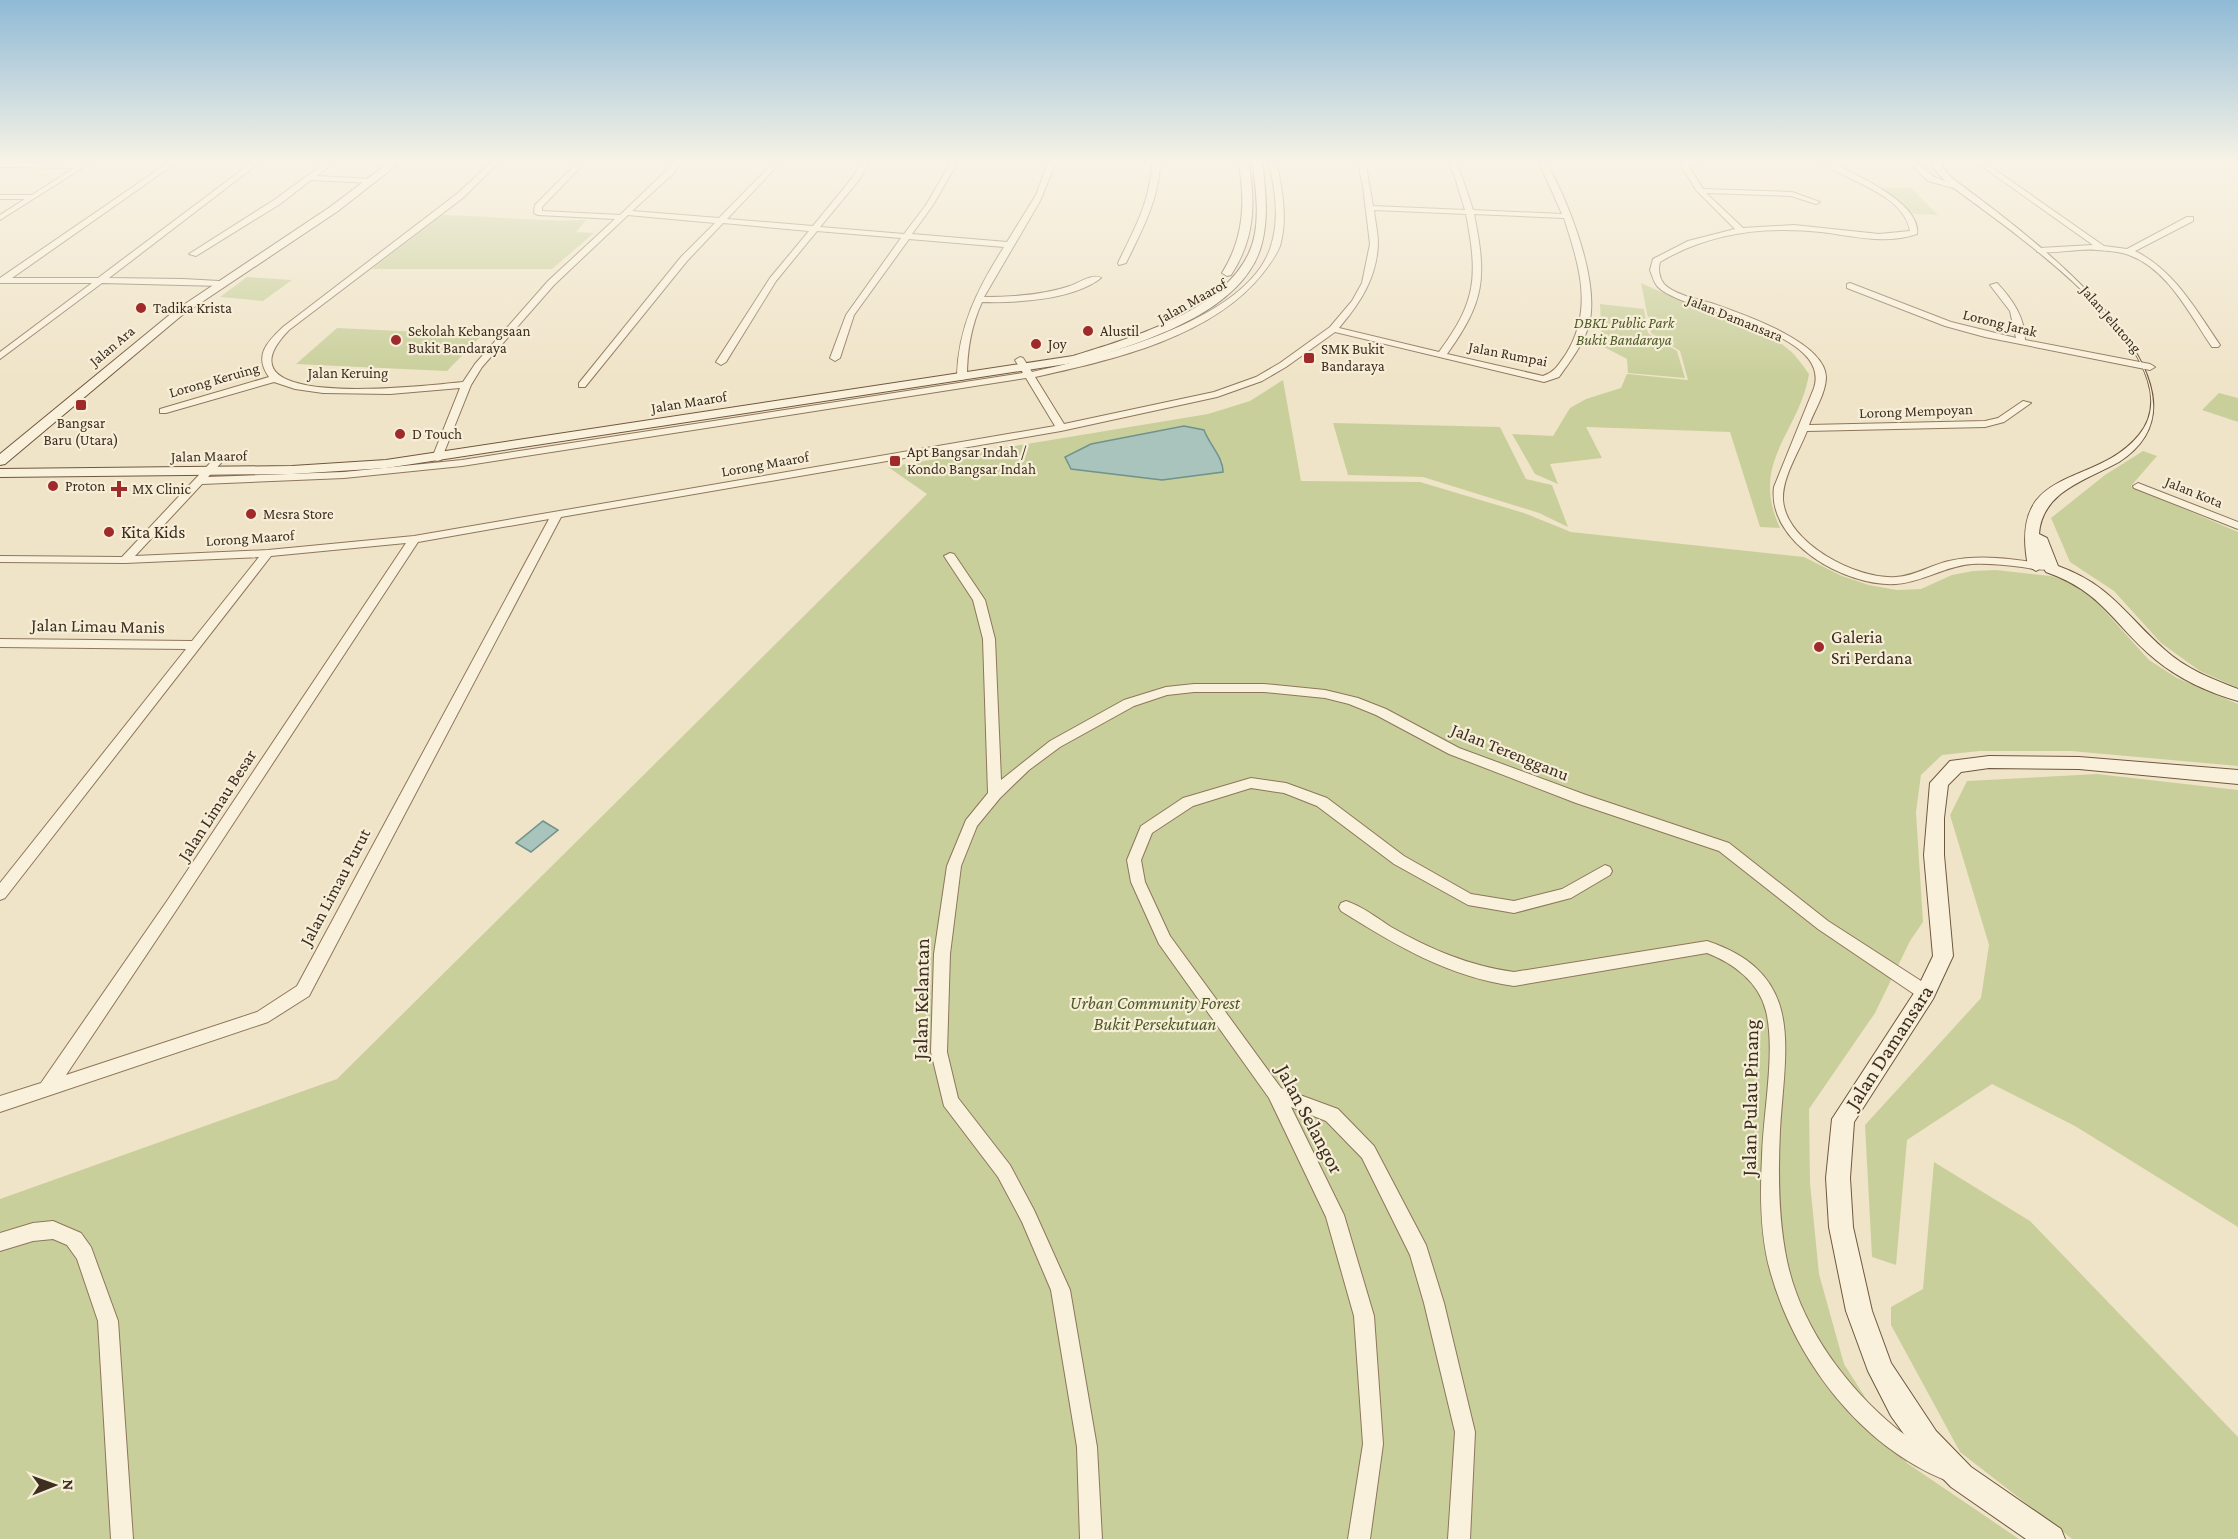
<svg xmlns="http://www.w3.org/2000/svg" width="2238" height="1539" viewBox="0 0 2238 1539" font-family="'Crimson Pro',serif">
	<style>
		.green { fill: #c9cf9b; fill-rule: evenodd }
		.water { fill: #a9c4bc; stroke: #6f938a; stroke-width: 1.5 }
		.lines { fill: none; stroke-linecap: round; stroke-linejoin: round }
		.street-casing { stroke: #8d765c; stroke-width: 2 }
		.secondary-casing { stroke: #6f573f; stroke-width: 2 }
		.street { fill: #faf1dc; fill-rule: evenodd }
		.secondary { fill: #faf1dc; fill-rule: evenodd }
		.poi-dot { fill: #9e2a2b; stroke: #f7eed8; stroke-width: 2 }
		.labels { text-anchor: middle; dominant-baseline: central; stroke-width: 4.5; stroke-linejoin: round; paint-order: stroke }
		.far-street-label { font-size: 15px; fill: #3d2e20; stroke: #f7eed8 }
		.far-poi-label { font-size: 15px; fill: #3d2e20; stroke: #f7eed8; text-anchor: start }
		.far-park-label { font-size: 15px; font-style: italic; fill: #4d5a26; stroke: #f7eed8 }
		.poi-label { font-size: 18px; fill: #3d2e20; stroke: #f7eed8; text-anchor: start }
		.street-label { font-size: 18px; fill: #3d2e20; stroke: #f7eed8 }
		.park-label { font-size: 18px; font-style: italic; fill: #4d5a26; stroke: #f7eed8 }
		.near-street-label { font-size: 21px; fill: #3d2e20; stroke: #f7eed8 }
	</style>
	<rect width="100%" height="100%" fill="#f0e4c8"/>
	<path class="green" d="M1882,188H1911L1938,215L1913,214Z
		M442,215C490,216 538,222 586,220L576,232L594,233L552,269H372Z
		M247,277L292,280L263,301L220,297Z
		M1641,283C1686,305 1750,318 1788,349C1796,355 1803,366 1809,374C1799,434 1749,461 1780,528L1760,527L1730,432L1586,427L1602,458L1550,464L1558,484L1535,474L1512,434L1553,436L1570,408L1586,399L1621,388L1627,374L1688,380L1680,351L1651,333Z
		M1600,304L1644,309L1648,333L1677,351L1685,378L1628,373L1627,359L1602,346Z
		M337,328L482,335L447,371L296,364Z
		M1283,380L1301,481L1420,482L1524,513L1571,532L1804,557L1842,576L1869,585L1897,590L1921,589L1952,575L1973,571L1996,570L2051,576L2068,581L2094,599L2149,660L2177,678L2238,704V766L2071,751H1980L1942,755L1921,775L1916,812L1923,922L1910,941L1875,1013L1809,1109L1810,1183L1819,1274L1844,1364L1907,1463L2019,1539H0V1199L337,1079L927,494L888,467L1208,414L1250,401ZM1184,426L1209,445L1223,463L1065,457L1091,444Z
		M2219,393L2238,398V422L2202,410Z
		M1333,423L1500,427L1526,479L1552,485L1568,527L1539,513L1423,477L1348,475Z
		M2143,451L2157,456L2131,486L2238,532V688L2200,671L2161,643L2114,591L2070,562L2051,518L2105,475Z
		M2097,774L2238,790V1227L2075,1126L1992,1084L1907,1140L1896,1265L1872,1257L1865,1125L1981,998L1989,945L1950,815L1967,781Z
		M1934,1162L2030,1221L2238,1437V1539H2072L1960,1452L1891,1325V1307L1923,1289Z"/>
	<path class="water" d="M1184,426L1204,430C1209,444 1223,457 1223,472L1162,480L1071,469L1065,457L1091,444Z
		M543,821L558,830L531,852L516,843Z"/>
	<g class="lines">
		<g class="street-casing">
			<path id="street" d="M87,160H95L0,220V215L25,199H0V195H32L74,168L0,167V163L81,164Z
				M172,160H180L12,278H98L255,160H263L109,278L183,279L219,281L222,282V286L102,283L0,359V352L92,283H0V278Z
				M329,160H337L317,176L372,179L376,181L372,183L311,180L280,204L196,256L189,254L274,200Z
				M494,160H501L464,197L289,330C208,413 431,385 463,382L475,364L548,281L615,219L538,215L534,213L535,205L580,160H587L542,207V211L620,215L668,169L675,160H682L674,173L632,211L719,218L776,160H783L727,219L813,226L853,177L863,160H870L859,180L820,227L904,234L926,205L952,160H959L933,205L912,234L1007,242L1036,195L1049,160H1057L1040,201L984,297C1013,297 1043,295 1070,286C1079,283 1093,273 1101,278C1073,300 1016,303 982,302C971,326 967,350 967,377L962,380L957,377C958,327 978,288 1004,247L909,239L854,315L840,358L835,361L830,358L846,315L901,238L817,231L776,281L726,362L721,365L716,362L770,278L809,231L723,223L687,261L585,387H579V383L681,257L715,223L628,215L554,285L482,367L471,385L441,460L437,461L432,458L460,388L390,394L323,393L295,389L274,382L166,413H160V409L269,377C254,356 266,343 283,327L458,193Z
				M1152,160H1160C1160,198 1142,230 1126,263L1119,265L1118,263C1134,230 1152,198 1152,160Z
				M1268,160H1276C1282,188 1288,218 1280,246C1276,256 1270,264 1263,273C1212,338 1111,360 1035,377L1064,424L1214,392L1256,377L1280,363L1330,327L1352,301L1362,283L1370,244L1363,186L1357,160H1365L1373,206L1465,210L1454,174L1447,160H1454L1461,174L1473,210L1562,214L1538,160H1545C1567,198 1598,275 1590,320C1586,341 1571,360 1559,377L1544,382L1335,332L1286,367L1262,381L1217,397L1061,431L561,517L309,996L268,1022L0,1112V1096L41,1083L167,901L406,543L271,556L5,898L0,900V883L186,649L0,647V639L192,641L259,557L125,563L0,562V556L122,557L212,461L216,460L221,463L208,477L344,472L462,460L1023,373L1015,360L1020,357L1023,358L1032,372C1099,357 1248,321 1271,246C1280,218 1275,188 1268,160ZM1374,210L1466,214C1478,276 1477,301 1439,352L1339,328C1360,303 1377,278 1378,243C1378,233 1375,221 1374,210ZM1474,214L1564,218C1579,265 1594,309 1566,354C1559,364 1555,372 1543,376L1447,354C1485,301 1487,278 1474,214ZM1026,378L1055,426L414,536L268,550L135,556L202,484L344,478L462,466ZM549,519L297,986L257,1012L66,1075L177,909L418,542Z
				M1678,160H1711L1688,165L1703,189L1792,192L1820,202L1816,204L1791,196L1706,193L1743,228L1794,225L1879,234L1910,231C1904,193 1842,179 1816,160H1825C1849,171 1922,202 1917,234C1885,245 1853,236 1821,232C1765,226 1708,233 1660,262C1658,269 1659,278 1664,284C1675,295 1697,299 1711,303C1739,313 1825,341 1826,377C1826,393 1814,411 1809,425L1985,421L1998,418L2023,401L2031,403L2004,422L1985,427L1807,431C1799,452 1782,477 1783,500C1786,543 1857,580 1896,577C1915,576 1931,565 1949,561C1981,554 2013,559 2045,564L2049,565V569C2040,571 2031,568 2022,567C2005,565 1988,563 1972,564C1945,566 1923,582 1896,584C1846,587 1767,543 1774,487L1814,388C1833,329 1683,313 1658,287C1654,283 1652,275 1650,270L1653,259L1688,241L1735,229L1696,190Z
				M1907,160H1914L1934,177L1961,187L1957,189L1928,181Z
				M1975,160H1981L2104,246L2127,249L2187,217H2193V221L2135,251C2174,270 2196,310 2220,345L2218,347H2212C2190,315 2168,269 2129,255C2119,251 2108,251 2097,250C2078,248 2057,254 2037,252V248H2040L2093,245L1976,162Z
				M1850,283L1951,322L2016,338L2010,311L1990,285L1997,283C2012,299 2025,317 2025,340L2150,364L2155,367L2150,370L1985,337L1945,326L1847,288V284Z
				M2138,483L2238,522V529L2134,488L2133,486Z
				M950,553L954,554L985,600L995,639L1001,780L1050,741L1124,700L1166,687L1194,684H1264L1325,690L1358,698L1386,709L1459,748L1586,795L1729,843L1828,921L1932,988L1934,993L1932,998L1926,1000L1920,998L1818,929L1719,851L1576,803L1449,754L1376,715L1349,704L1325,698L1264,692H1194L1167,695L1134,706L1060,747L1029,770L1000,798L977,826L961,866L950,954L947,1052L958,1098L1010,1165L1034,1210L1070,1290L1097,1447L1102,1539H1080L1077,1447L1051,1290L1022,1222L998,1177L944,1106L931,1052L934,954L947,866L966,820L988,793L983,639L973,600L944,556Z
				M1251,778L1286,783L1327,798L1404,856L1471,894L1514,901L1562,889L1605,865L1610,867L1612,871L1610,875L1571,898L1514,913L1468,905L1394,864L1317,806L1284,793L1251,788L1193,806L1152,833L1141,860L1145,882L1170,936L1281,1088L1338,1109L1374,1146L1426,1245L1444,1303L1475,1432L1470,1539H1448L1455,1432L1424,1303L1410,1255L1362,1158L1326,1121L1291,1107L1344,1215L1374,1316L1383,1444L1370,1539H1348L1363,1444L1354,1316L1326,1217L1269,1098L1159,944L1131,882L1127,860L1141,826L1183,798Z
				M1346,901C1362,906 1377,918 1391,927C1430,949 1469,966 1514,972L1707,941C1806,974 1785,1046 1780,1130C1778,1173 1778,1218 1787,1261C1801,1327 1846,1387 1897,1429C1907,1436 1917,1444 1927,1449C1934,1453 1945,1457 1951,1462C1953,1464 1955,1468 1955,1470L1952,1477L1945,1480C1860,1445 1796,1361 1771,1274C1760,1237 1760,1195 1762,1157C1763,1113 1776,1052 1766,1011C1759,982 1733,963 1707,953L1514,986C1449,977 1395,945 1341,911L1339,907L1341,903Z
				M53,1221L81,1233L91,1247L118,1321L133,1539H111L98,1321L77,1259L67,1245L53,1239L33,1241L0,1251V1233L33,1223Z"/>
		</g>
		<g class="secondary-casing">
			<path id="secondary" d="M392,160H403L338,211L181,316L5,464L0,465V454L173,312L330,207Z
				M1238,160H1248C1256,201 1255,239 1231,275L1227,276L1222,273C1244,238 1246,201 1238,160Z
				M1252,160H1262C1265,187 1269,216 1262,243C1245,313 1140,343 1079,362L386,468L292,474L0,477V469L292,466L386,460L1073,356C1131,338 1219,313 1248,255C1262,227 1256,190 1252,160Z
				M1931,160H1941L1943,168L1953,179C2014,224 2238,385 2119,462C2087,480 2042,491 2039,534L2047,538L2058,566C2111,585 2125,615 2165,650C2186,669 2212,679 2238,689V701C2210,693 2179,679 2156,660C2112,624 2105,593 2046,572L2043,567L2036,571L2028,566C2008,463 2095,489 2139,435C2203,357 1997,221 1947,183L1934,169Z
				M1989,756L2079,757L2238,770V784L2079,769L1989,768L1961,772L1948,785L1944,818V855L1953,956L1933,999L1854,1122L1850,1178L1853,1227L1872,1311L1891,1363L1936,1431L1971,1467L2061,1529L2065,1539H2026L1951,1487L1916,1451L1891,1416L1868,1371L1846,1311L1829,1227L1826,1178L1832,1119L1918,987L1933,956L1924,855L1930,783L1950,761Z"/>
		</g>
		<use href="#street" class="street"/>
		<use href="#secondary" class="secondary"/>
	</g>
	<linearGradient id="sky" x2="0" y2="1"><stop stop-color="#8fbad6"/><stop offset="0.43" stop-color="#f8f3e6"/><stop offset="1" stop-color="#f8f3e6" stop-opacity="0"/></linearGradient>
	<rect width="2238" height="376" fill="url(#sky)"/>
	<g class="poi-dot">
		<circle cx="141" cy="308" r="6"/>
		<circle cx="1088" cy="331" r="6"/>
		<circle cx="396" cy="340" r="6"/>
		<circle cx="1036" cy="344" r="6"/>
		<rect x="1303" y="352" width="12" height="12" rx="3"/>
		<rect x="75" y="399" width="12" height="12" rx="3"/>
		<circle cx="400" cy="434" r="6"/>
		<rect x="889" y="455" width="12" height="12" rx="3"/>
		<circle cx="53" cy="486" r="6"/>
		<path d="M116 480h6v6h6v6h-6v6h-6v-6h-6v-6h6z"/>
		<circle cx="251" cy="514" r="6"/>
		<circle cx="109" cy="532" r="6"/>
		<circle cx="1819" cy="647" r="6"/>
	</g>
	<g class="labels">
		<g class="far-street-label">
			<text transform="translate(1192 301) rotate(-29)">Jalan Maarof</text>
			<text transform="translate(1735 318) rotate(22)">Jalan Damansara</text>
			<text transform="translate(2111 319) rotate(49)">Jalan Jelutong</text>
			<text transform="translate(2000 323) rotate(14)">Lorong Jarak</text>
			<text transform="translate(112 346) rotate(-40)">Jalan Ara</text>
			<text transform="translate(1508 354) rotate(11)">Jalan Rumpai</text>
			<text x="348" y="373">Jalan Keruing</text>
			<text transform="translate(214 380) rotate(-16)">Lorong Keruing</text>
			<text transform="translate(689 402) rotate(-9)">Jalan Maarof</text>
			<text transform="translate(1916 411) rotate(-2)">Lorong Mempoyan</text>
			<text transform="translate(209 456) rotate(-1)">Jalan Maarof</text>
			<text transform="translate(765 464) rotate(-10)">Lorong Maarof</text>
			<text transform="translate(2194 492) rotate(22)">Jalan Kota</text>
			<text transform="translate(250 538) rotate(-4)">Lorong Maarof</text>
		</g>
		<g class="far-poi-label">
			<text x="153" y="308">Tadika Krista</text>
			<text x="408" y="331">Sekolah Kebangsaan<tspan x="408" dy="17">Bukit Bandaraya</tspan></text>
			<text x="1100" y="331">Alustil</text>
			<text x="1048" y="344">Joy</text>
			<text x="1321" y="349">SMK Bukit<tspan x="1321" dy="17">Bandaraya</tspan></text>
			<text x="81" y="423" text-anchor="middle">Bangsar<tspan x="81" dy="17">Baru (Utara)</tspan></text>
			<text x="412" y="434">D Touch</text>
			<text x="907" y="452">Apt Bangsar Indah /<tspan x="907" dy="17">Kondo Bangsar Indah</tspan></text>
			<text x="65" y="486">Proton</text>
			<text x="132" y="489">MX Clinic</text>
			<text x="263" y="514">Mesra Store</text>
		</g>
		<g class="far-park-label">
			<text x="1624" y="323">DBKL Public Park<tspan x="1624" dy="17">Bukit Bandaraya</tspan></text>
		</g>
		<g class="poi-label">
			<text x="121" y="532">Kita Kids</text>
			<text x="1831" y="637">Galeria<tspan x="1831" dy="21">Sri Perdana</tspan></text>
		</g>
		<g class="street-label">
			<text transform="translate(98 626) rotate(1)">Jalan Limau Manis</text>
			<text transform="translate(1510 752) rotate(22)">Jalan Terengganu</text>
			<text transform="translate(217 805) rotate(-57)">Jalan Limau Besar</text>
			<text transform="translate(335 887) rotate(-62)">Jalan Limau Purut</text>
		</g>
		<g class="park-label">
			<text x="1155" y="1003">Urban Community Forest<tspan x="1155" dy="21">Bukit Persekutuan</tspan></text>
		</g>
		<g class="near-street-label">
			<text transform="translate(921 999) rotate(-89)">Jalan Kelantan</text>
			<text transform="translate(1889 1047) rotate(-57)">Jalan Damansara</text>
			<text transform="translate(1750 1098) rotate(-89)">Jalan Pulau Pinang</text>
			<text transform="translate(1310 1119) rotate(62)">Jalan Selangor</text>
		</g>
	</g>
	<g transform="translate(54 1485) rotate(89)" stroke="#f7eed8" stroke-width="4.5" paint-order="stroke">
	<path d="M0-4.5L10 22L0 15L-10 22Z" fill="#3d2e20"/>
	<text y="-9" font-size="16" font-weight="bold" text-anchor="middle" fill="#3d2e20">N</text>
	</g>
</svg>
